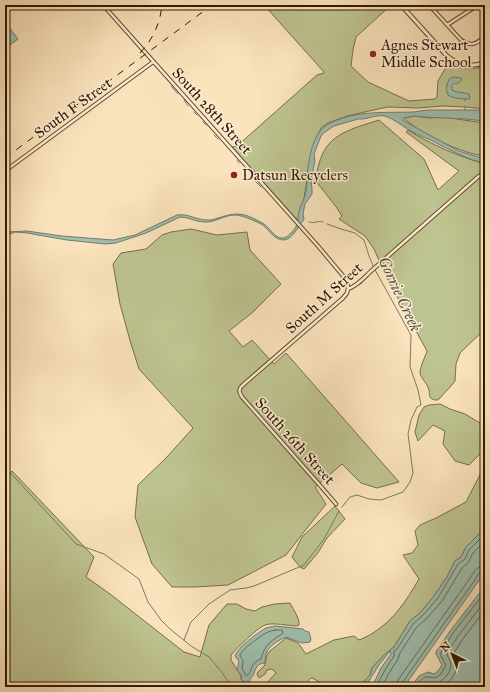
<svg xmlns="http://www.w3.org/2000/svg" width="490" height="692" viewBox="0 0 490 692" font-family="'IM FELL Great Primer',serif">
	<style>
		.green { fill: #bec491; stroke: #786e48 }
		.water { fill: #9fbfb0; stroke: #737d6a }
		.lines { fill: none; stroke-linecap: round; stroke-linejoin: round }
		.shore { stroke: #686c58; stroke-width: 1 }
		.stream { stroke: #737d6a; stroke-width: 1 }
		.minor-casing { stroke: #644c2f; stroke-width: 4.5 }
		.tertiary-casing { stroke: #644c2f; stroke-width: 5 }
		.minor { stroke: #fcedd4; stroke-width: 2.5 }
		.tertiary { stroke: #fcedd4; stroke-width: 3 }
		.rail { stroke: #311900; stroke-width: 1; stroke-dasharray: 7 7; stroke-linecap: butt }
		.poi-dot { fill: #8f2418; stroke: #fcedd4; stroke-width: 1.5 }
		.labels { text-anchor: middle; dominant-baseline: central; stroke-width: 3; stroke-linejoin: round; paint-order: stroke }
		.poi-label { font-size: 15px; fill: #311900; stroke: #fcedd4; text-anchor: start }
		.street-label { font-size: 15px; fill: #311900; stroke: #fcedd4 }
		.water-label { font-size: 16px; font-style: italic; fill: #58533e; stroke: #fcedd4 }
	</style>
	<rect width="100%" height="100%" fill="#fbe4bd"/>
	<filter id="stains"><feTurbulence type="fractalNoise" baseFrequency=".005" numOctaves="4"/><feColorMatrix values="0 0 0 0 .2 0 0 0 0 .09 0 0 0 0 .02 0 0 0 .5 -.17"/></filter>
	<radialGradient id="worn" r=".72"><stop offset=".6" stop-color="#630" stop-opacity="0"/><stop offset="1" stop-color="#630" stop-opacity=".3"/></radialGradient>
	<path class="green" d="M264,5H341L343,7L345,5H391L356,37L353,50L351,66L368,82L409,101L435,99L437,97L438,81L449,62C461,69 472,70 485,66V109L466,107L442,106L418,108L388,107L378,109L347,116L328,123L321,128L312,149L300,223L232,147L237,146L317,75L324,73V72Z
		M415,116L429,118L443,117L485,123V156C463,154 420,134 404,118Z
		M379,120L424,159L438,190L459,171L406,132L408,130C430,144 460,157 485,164V329L460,353L456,364L455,381L451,386L438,400C435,400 434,400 432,399C428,396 430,393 429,390C428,384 421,379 420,373C420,367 425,357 427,351L388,280L374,249L365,236L339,219L342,216L337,208L315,180C317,171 319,161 323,153C333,132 358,127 379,120Z
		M191,229L217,235L247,232L250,250L281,284L253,312L229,331L243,347L252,340L274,364L286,353L399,482L377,488L361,483L342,464L315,487L326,504L286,555L228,585L196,587H172L152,564L135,517L138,485L166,458L193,428L139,369L131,344L120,304L113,264L121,253L146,249L162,235L171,232Z
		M440,404L450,409L465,414L485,426V449L469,465L455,461L443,444L445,431L433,425L418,441L415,432L419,415L424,407L429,405Z
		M485,465V517L482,519L484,529L466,547L461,557L455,561L447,577L434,596L421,612L410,621L394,647L384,655L372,668L370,675L365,680L361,687H329L312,678C308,679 308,683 308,687H263L276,673L272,669L267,670L265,674L259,678L257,674L258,672L265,665L267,655L270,651L286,638L298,643L306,654L334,640L354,636L359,640C364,638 368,636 373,633C395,619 406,601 419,579L403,555L412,553L418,545L415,531L420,525L436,518L466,502Z
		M12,471L94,557L86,577L110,594L184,652L200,657L209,625L227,604H237L246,609L255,611L262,607L275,604L290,603C293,609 300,619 299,625L297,626C288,626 273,622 265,625C257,628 237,648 231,655V660L241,676V679L246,687H5V479Z
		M335,506L345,519L327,538L317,554L304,569L300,567L292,557L302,537Z"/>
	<path class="water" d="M5,25L8,26L18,39L7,47L5,44Z
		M454,77L461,78L462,79L459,83C454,83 451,84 452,90C457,93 463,92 469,94L470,99C463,99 454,99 448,95C445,89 447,83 450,78Z
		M432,110H480L485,111V121L465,119L424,117L414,116L404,118L403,120L420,130L459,151L485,159V163C468,160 455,152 440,145C430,139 419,136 409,130C401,125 394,119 385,116C376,114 367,120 358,119L334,126L325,132L321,136L314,154L315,161L311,180L312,189V194L305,204L303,214L304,219L303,221C298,226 293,239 284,240C274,240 270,231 264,226C260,223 254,221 250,219C245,217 239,215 235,215C224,215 215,223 204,222C196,222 189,217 180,217L146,233L116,243L105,244L67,240L38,235L28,233L15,232L5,236V232H7L27,231L62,236L113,240L135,235L177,215C188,213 198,221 210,220C213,220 215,219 218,218C228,215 237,212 248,216C253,218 259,221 264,224C270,228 277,242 286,237C287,237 290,234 291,233C299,225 297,222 299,211C301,204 305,199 306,191C307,186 307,181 307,176C309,158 312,132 330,123C358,110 385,113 414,112C420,111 426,110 432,110Z
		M485,528V572L404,687H372L381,668L391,654L390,651L379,665L365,687H361L365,680L370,675L372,668L384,655L394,647L410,621L421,612L434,596L447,577L455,561L461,557L466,547Z
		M485,586V687H411L419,676L428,672L434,674L438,671L442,665L436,654V652L450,631Z
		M275,626L303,629L305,631L309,632L311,639L310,642L302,643L286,637C279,640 270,645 267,652C265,655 265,660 265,663C257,664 257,666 254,673C253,676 250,679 249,682H244L241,679L242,676L237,670L239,661L235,656C238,647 257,633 266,628C268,627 272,627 275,626Z"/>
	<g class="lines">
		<path class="shore" d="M275,630H282L283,633C272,641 265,643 261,659C250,663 254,667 248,675H246L242,669L243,661C243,659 241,658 240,656C239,651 262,635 266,633C269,631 272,631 275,630Z
			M376,687L385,670L394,656V651L397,649L413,624L423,615L438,598L458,564L465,559L469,550L485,534
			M382,687L389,673L398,659L400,653L416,628L427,618L442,601L462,568L468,563L473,553L485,541
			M396,687L398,680L468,581C473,574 476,566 485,565
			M401,687L402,683L472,584L480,572L485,570
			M416,687C419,683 422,676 428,677C431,677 433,678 435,678L441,674L446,665L440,654L441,652L453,633L485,592
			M422,687L427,682C430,682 433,684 437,683C443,681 451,672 451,665C451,661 447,657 447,653L458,636L485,601
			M442,687C450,682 458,673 457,662C456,659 454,656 454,653L462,640L485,610"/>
		<path class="stream" d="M171,86L178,94
			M465,99V101
			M184,100L188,106
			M465,110V107
			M194,112L197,115
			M203,122L206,125
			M214,135L218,139
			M237,160L239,163
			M255,181L261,187
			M309,222C314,224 318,220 323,222
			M327,224L341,229L355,233L364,240L369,256L374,268L411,335L410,367L418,390L421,405L417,407L411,420L408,434L413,473L410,482L403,492L381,500L369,499L357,495L350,497L342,507
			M5,467L76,544L104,554L139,579L148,602L161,620L170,629L191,646L209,657L221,671L232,687
			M184,640L191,622L209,604L230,590L246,588L254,586L304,565L324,539L339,511"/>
		<g class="minor-casing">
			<path id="minor" d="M103,5L318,246L344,277L347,281L348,289
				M429,5L461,40C472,47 475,44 485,37
				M447,25L478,5
				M5,171L153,62
				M336,504L324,490L242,397C238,391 239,388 244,384L343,298L347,293L348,289C357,286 363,279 370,272L479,176"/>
		</g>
		<g class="tertiary-casing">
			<path id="tertiary" d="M401,5L447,56C458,65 472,68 485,62"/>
		</g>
		<use href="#minor" class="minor"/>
		<use href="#tertiary" class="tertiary"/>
		<path class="rail" d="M140,53C153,39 160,24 162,5
			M5,158L212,5"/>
	</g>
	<g class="poi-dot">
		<circle cx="373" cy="54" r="4"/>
		<circle cx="234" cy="175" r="4"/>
	</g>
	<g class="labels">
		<g class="poi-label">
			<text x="381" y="45">Agnes Stewart<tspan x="381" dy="17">Middle School</tspan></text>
			<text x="242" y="175">Datsun Recyclers</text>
		</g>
		<g class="street-label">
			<text transform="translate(73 108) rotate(-36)">South F Street</text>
			<text transform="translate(212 111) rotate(48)">South 28th Street</text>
			<text transform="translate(324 298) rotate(-42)">South M Street</text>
			<text transform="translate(295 441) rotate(48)">South 26th Street</text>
		</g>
		<g class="water-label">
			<text transform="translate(400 294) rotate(65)">Gorrie Creek</text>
		</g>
	</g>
	<rect width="490" height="692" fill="none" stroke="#fbe4bd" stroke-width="20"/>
	<rect x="6" y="6" width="478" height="680" fill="none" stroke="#311900" stroke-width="2"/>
	<rect x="10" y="10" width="470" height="672" fill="none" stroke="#311900"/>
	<g transform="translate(452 654) rotate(318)" stroke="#fcedd4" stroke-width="3" paint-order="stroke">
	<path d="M0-3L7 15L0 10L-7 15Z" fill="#311900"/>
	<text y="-6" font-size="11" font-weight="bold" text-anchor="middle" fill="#311900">N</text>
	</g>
	<rect width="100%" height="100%" filter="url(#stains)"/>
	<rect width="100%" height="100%" fill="url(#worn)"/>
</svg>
